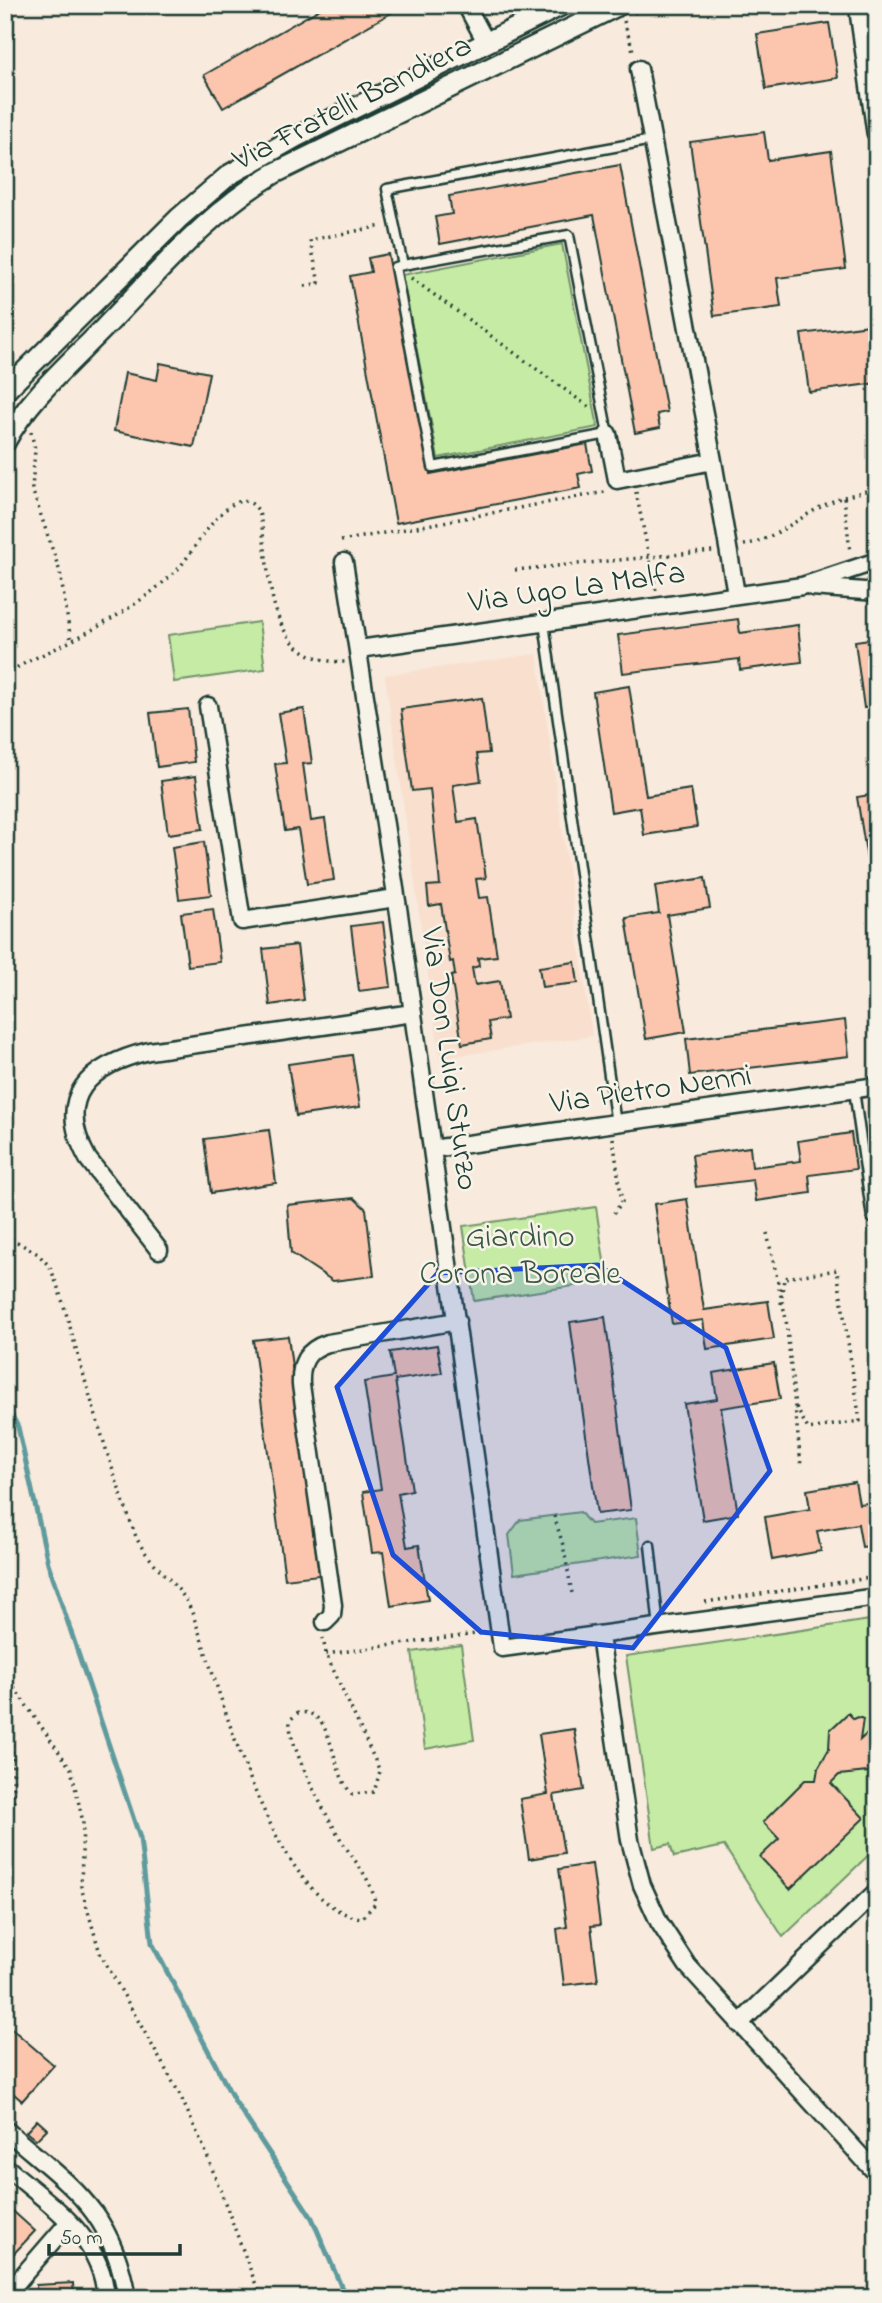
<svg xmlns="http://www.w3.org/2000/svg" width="882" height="2303" viewBox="0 0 882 2303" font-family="'Indie Flower',sans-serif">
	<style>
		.built { fill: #f9dfce }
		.green { fill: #c6eba5; stroke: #72946c; stroke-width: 2 }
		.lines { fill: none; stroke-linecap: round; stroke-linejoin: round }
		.stream { stroke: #5f9b9e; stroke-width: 5 }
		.building { fill: #fcc6ae; stroke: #1f3d34; stroke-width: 2 }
		.service-casing { stroke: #1f3d34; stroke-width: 13 }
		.minor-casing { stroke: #1f3d34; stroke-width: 21 }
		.tertiary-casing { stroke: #1f3d34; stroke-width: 24 }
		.path { stroke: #1f3d34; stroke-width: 3.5; stroke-dasharray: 2 5; stroke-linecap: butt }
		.service { stroke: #f7f3e8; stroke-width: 8 }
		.minor { stroke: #f7f3e8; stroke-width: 16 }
		.tertiary { stroke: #f7f3e8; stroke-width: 19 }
		.marked { fill: #1d4ed8; fill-opacity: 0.2; stroke: #1d4ed8; stroke-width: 5; stroke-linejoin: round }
		.labels { text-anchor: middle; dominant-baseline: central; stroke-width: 5; stroke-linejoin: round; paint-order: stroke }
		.street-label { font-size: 32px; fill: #1f3d34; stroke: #f7f3e8 }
		.park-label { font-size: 32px; fill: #385745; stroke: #f7f3e8 }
	</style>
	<rect width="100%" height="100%" fill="#f8eadc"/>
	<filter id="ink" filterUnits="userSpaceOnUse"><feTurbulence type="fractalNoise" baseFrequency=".0143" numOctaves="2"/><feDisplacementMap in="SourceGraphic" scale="14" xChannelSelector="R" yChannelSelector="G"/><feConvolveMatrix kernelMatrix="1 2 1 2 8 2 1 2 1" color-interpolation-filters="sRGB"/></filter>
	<g filter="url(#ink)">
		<path class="built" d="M537,654L592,1036L440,1058L385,675Z"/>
		<path class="green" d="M562,244L598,427L438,458L402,275Z
			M259,622L265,669L174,682L168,635Z
			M596,1207L607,1281L474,1301L463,1226Z
			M580,1512L590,1524L636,1518L641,1555L514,1574L509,1535L520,1520Z
			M877,1619V1847L783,1937L724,1846L674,1857L670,1844L654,1848L626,1656Z
			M461,1645L474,1740L425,1749L412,1652Z"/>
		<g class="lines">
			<path class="stream" d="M5,1403L18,1427L48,1563L140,1838L152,1943L234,2100L312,2218L346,2298"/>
		</g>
		<path class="building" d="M327,5H405L223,108L204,75Z
			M829,23L838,78L766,89L757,34Z
			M764,132L768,160L831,151L846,269L777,278L781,307L714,316L690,142Z
			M620,165L667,412L657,414L660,428L635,433L594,215L440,244L435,217L452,214L449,196Z
			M388,254L430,474L587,444L592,471L578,474L581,488L396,523L350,276L371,272L368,258Z
			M877,324V383L809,392L801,334Z
			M160,363L209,373L194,447L114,431L125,373L157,380Z
			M738,619L740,633L798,625L802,662L740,670L739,659L623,673L618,635Z
			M877,638V706L864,708L855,641Z
			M629,686L646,796L691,789L697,827L644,835L640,807L611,812L593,692Z
			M482,698L489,753L477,754L481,781L453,785L458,822L477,819L486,878L476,879L479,898L488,897L497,956L478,958L479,966L472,968L475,985L500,981L506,1019L488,1022L491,1039L462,1044L451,976L455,975L453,961L450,962L441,904L429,906L427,886L440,885L430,789L412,791L401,709Z
			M188,709L194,762L157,767L150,713Z
			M304,709L312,763L303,764L311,821L325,819L334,880L307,884L298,829L285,831L275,764L286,763L278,713Z
			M196,776L203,829L168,834L161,781Z
			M877,794V857L867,859L857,797Z
			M204,842L211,895L179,899L172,847Z
			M705,878L710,908L667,915L686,1032L646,1039L626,918L659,913L655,886Z
			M213,909L220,962L188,966L181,913Z
			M383,922L391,987L359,991L351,926Z
			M297,945L304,1000L270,1005L263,949Z
			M575,962L578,983L542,987L539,967Z
			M845,1020L849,1056L690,1075L686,1039Z
			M352,1055L360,1107L296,1116L288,1064Z
			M269,1130L276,1183L211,1193L204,1139Z
			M851,1133L856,1169L809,1175L811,1193L756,1201L753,1180L696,1187L692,1155L750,1147L752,1167L801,1161L798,1141Z
			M354,1198L366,1209L374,1276L333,1281L291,1253L287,1205Z
			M687,1199L704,1310L768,1301L774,1339L707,1349L703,1320L672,1324L654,1204Z
			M605,1317L631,1510L597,1514L570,1322Z
			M288,1336L319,1575L285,1579L253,1340Z
			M437,1345L442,1373L395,1380L412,1490L398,1493L407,1547L419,1545L428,1600L391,1606L383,1552L372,1553L363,1492L381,1489L364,1382L394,1377L390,1352Z
			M774,1363L780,1399L721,1408L738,1514L703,1520L684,1404L717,1399L713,1373Z
			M855,1482L859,1504L877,1502V1545L862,1547L858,1524L817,1531L821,1551L772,1560L765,1517L810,1509L807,1490Z
			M848,1713L854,1719L858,1717L863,1719L860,1740L877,1724V1771L839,1775L831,1783L864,1818L790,1889L760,1857L779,1839L763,1822L805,1780H816L818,1768L829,1749L830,1730Z
			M574,1729L584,1790L554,1795L564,1853L529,1859L520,1799L548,1794L539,1734Z
			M592,1864L600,1925L591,1926L598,1981L564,1985L557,1929L567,1927L559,1869Z
			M5,2023L54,2065L22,2101L5,2086Z
			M37,2120L47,2129L36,2140L26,2132Z
			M5,2204L35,2231L5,2263Z
			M73,2283L74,2298H37L36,2285Z"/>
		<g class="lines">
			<g class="service-casing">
				<path id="service" d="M403,265L395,267L433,467L608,434L569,235L403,265L387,189L652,140
					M544,623L616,1124
					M854,1090L872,1218
					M650,1545L659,1628"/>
			</g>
			<g class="minor-casing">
				<path id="minor" d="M466,5L486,42
					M639,69L713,461
					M608,434L617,480L713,461L736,594
					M344,562L399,914L502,1648L877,1597
					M812,587L877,592
					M359,649L802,586L877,561
					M208,706L242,921L396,898
					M432,1149L877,1086
					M159,1250L88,1159C53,1096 90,1065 149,1051L413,1013
					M325,1622L332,1615L333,1605L301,1385C300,1363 306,1350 328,1343L457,1321
					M600,1636L630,1840L642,1885L659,1922L687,1965L877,2174
					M739,2024L877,1891
					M5,2129C69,2186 112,2207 127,2298
					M5,2166C48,2204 102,2235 106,2298
					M5,2296L69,2222"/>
			</g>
			<g class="tertiary-casing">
				<path id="tertiary" d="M859,5L877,132
					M5,391L179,218L229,175L296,137L562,5
					M5,442C28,399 70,363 104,328C158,273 208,212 275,173L619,5"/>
			</g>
			<path class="path" d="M634,13L654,5
				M624,21L634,54
				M411,278L589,407
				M305,286L319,283L310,240L382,226
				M31,432L35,449L32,489L60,572L71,641
				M636,492L656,591
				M844,497L877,488
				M341,541L605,492
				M744,545C781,538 808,508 844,497L850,552
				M515,570L713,551
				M5,675C24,662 47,653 67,643C107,623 146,600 178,569C193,554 235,472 259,512C273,570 260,662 345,662
				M613,1138L622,1202L614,1213
				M767,1233L786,1319L801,1466
				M5,1235L38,1254L50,1267C63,1298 71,1331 80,1363C97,1420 114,1478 135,1534C147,1565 178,1580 191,1610C219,1681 273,1909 362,1918L375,1904C373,1881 355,1862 343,1843C328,1819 287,1745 290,1720L298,1713C335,1707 329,1770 352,1794L374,1792L380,1771L326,1654L323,1638
				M781,1304L784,1278L837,1270L860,1421L808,1429L796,1407
				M554,1516L563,1545L572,1593
				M705,1602L877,1577
				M326,1654L483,1633
				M5,1668L10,1682L14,1804L5,1818
				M10,1682L71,1769L83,1822L81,1887L100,1953L179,2093L205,2150L261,2298"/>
			<use href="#service" class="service"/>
			<use href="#minor" class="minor"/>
			<use href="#tertiary" class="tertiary"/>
		</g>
	</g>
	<path class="marked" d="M598,1265L726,1348L770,1471L633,1648L481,1632L393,1555L337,1387L438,1273Z"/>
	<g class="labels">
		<g class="street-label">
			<text transform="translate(353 104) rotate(-27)">Via Fratelli Bandiera</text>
			<text transform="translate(577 589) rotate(-8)">Via Ugo La Malfa</text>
			<text transform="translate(448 1059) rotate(82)">Via Don Luigi Sturzo</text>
			<text transform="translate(651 1091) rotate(-8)">Via Pietro Nenni</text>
		</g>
		<g class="park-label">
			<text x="520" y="1238">Giardino<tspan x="520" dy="37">Corona Boreale</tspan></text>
		</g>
	</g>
	<rect width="882" height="2303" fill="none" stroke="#f7f3e8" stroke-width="28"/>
	<rect x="14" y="14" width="854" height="2275" fill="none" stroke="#1f3d34" stroke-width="2.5" filter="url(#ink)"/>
	<path d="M49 2244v10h131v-10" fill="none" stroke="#1f3d34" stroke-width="3.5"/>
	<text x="60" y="2244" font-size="21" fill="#1f3d34" stroke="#f7f3e8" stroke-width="5" paint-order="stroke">50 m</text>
</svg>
